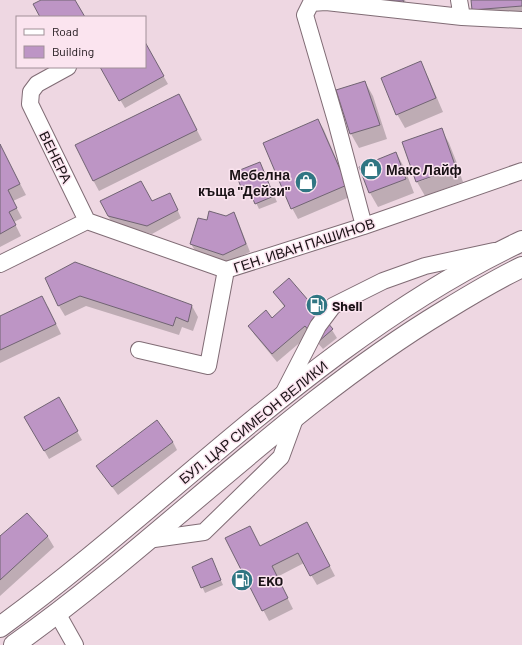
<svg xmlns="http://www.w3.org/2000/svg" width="522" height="645" viewBox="0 0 522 645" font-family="Barlow,sans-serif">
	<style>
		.shadow { fill: #0003 }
		.building { fill: #bd95c5; stroke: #716473 }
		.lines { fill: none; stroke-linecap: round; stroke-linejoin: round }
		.minor-casing { stroke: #806c75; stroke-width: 18 }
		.major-casing { stroke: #806c75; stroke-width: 22 }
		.minor { stroke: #fff; stroke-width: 16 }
		.major { stroke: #fff; stroke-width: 20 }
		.labels { text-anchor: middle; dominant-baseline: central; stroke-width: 3; stroke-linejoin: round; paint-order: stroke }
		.street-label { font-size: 14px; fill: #1a1216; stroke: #fbe4ef }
		.poi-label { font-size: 14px; font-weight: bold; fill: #1a1216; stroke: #fbe4ef; text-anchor: start }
	</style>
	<rect width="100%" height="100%" fill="#eed7e2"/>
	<path class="shadow" d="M370,0H405L408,10Z
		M472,0H522V17L479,20Z
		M145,44L168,84L125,108L101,67H145Z
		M420,63L428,77L443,112L405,128L397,114Z
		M365,82L373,96L387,139L359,148L351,134L337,91Z
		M179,95L202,140L99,191L93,180Z
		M318,120L324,130L352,196L298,219L292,208Z
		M441,129L449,143L458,166L418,180V182L458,168L463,182L425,196L417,182L403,142Z
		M0,145L26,195L13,201L22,218L14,222L21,236L0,247Z
		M396,153L404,167L414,193L378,207L370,193L360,167Z
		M262,168L277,202L259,209L250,190L245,192L242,187Z
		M174,202L181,218L152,234L113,224L108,216L152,203Z
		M234,213L238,221L250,252L228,262L196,252L191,244L208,221L227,217Z
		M75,263L192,306L198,317L193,331L182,327L179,335L86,306L65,316L59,306Z
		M289,280L332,330L337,338L323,349L310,334L277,362L254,334L249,326L272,319L285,308L274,292Z
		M48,307L61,334L0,363V317Z
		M58,398L82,440L49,459L25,417Z
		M173,442L177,450L118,495L97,466Z
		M27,514L48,537L54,547L0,596V538Z
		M313,534L335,576L317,585L304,563L277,577L293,609L269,621L226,539L260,547Z
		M214,565L223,585L205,593L193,567Z"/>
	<path class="building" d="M41,0H75L85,17H40L33,4Z
		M387,0H403L404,3Z
		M471,0H522V6L472,10Z
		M145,42L164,76L119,101L100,67H145Z
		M421,61L436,98L396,115L381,78Z
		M365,81L380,125L350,134L336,90Z
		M179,94L197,130L93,181L75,145Z
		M318,119L347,185L291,209L263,143Z
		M442,128L456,168L416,182L402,142Z
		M0,144L20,184L8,190L17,208L9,212L16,225L0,234Z
		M396,152L406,179L369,193L359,167Z
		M260,162L274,196L255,204L247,185L241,187L235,172Z
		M141,181L152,201L170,193L178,210L147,226L108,216L100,201Z
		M209,211L226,216L234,212L246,244L223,255L190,244L198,218L207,220Z
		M75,262L192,305L188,322L176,317L173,326L80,296L58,306L45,278Z
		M289,278L333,329L318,342L305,326L272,354L248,326L266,310L272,318L285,306L273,292Z
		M42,296L56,324L0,350V316Z
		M59,397L78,431L44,451L24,417Z
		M157,420L173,442L112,487L96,466Z
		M27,513L48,536L0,580V536Z
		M307,522L330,566L310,576L298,553L272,566L288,598L262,611L225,538L250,526L260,546Z
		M212,558L221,580L201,588L192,567Z"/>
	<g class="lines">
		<g class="minor-casing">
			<path id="minor" d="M459,0L462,17
				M68,67L37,84L31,92L30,104L87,221
				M364,226L336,121L305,15L311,3L326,2L462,17L522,20
				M0,264L87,221L226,270L364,226L522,171
				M139,350L208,366L226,270
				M282,396L318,326L333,306L383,281L425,266L494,251
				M147,540L204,532L281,457L296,416
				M57,613L75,645"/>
		</g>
		<g class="major-casing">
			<path id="major" d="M0,627C174,500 324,334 522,241
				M14,645C162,540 288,405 444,311C470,295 495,280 522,267"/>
		</g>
		<use href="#minor" class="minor"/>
		<use href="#major" class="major"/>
	</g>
	<defs>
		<g id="shop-disc" transform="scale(1.15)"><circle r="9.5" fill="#307683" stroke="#fbe4ef"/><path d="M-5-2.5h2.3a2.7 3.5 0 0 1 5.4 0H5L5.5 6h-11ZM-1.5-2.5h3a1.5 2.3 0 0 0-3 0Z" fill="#fff"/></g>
		<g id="fuel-disc" transform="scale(1.15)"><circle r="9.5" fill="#307683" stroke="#fbe4ef"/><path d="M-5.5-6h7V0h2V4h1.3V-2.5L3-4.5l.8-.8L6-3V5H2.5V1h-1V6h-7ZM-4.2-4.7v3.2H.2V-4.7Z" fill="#fff"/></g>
	</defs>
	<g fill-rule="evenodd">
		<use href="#shop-disc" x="371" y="169"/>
		<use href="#shop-disc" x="306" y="182"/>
		<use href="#fuel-disc" x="317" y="305"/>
		<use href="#fuel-disc" x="242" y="580"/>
	</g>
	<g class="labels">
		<g class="street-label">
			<text transform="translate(56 157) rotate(64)">ВЕНЕРА</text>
			<text transform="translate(304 245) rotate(-18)">ГЕН. ИВАН ПАШИНОВ</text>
			<text transform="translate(253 422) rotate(-39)">БУЛ. ЦАР СИМЕОН ВЕЛИКИ</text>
		</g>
		<g class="poi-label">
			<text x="386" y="169">Макс Лайф</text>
			<text x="290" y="174" text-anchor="end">Мебелна<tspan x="290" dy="16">къща "Дейзи"</tspan></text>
			<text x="332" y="305">Shell</text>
			<text x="258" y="580">EKO</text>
		</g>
	</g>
	<rect x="16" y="16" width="130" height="52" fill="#fbe4ef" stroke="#a19098"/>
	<rect x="24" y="29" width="20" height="6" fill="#ffffff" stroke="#a19098"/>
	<text x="52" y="36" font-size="12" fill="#1a1216">Road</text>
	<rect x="24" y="46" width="20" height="12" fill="#bd95c5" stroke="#a19098"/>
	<text x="52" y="56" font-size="12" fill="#1a1216">Building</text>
</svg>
